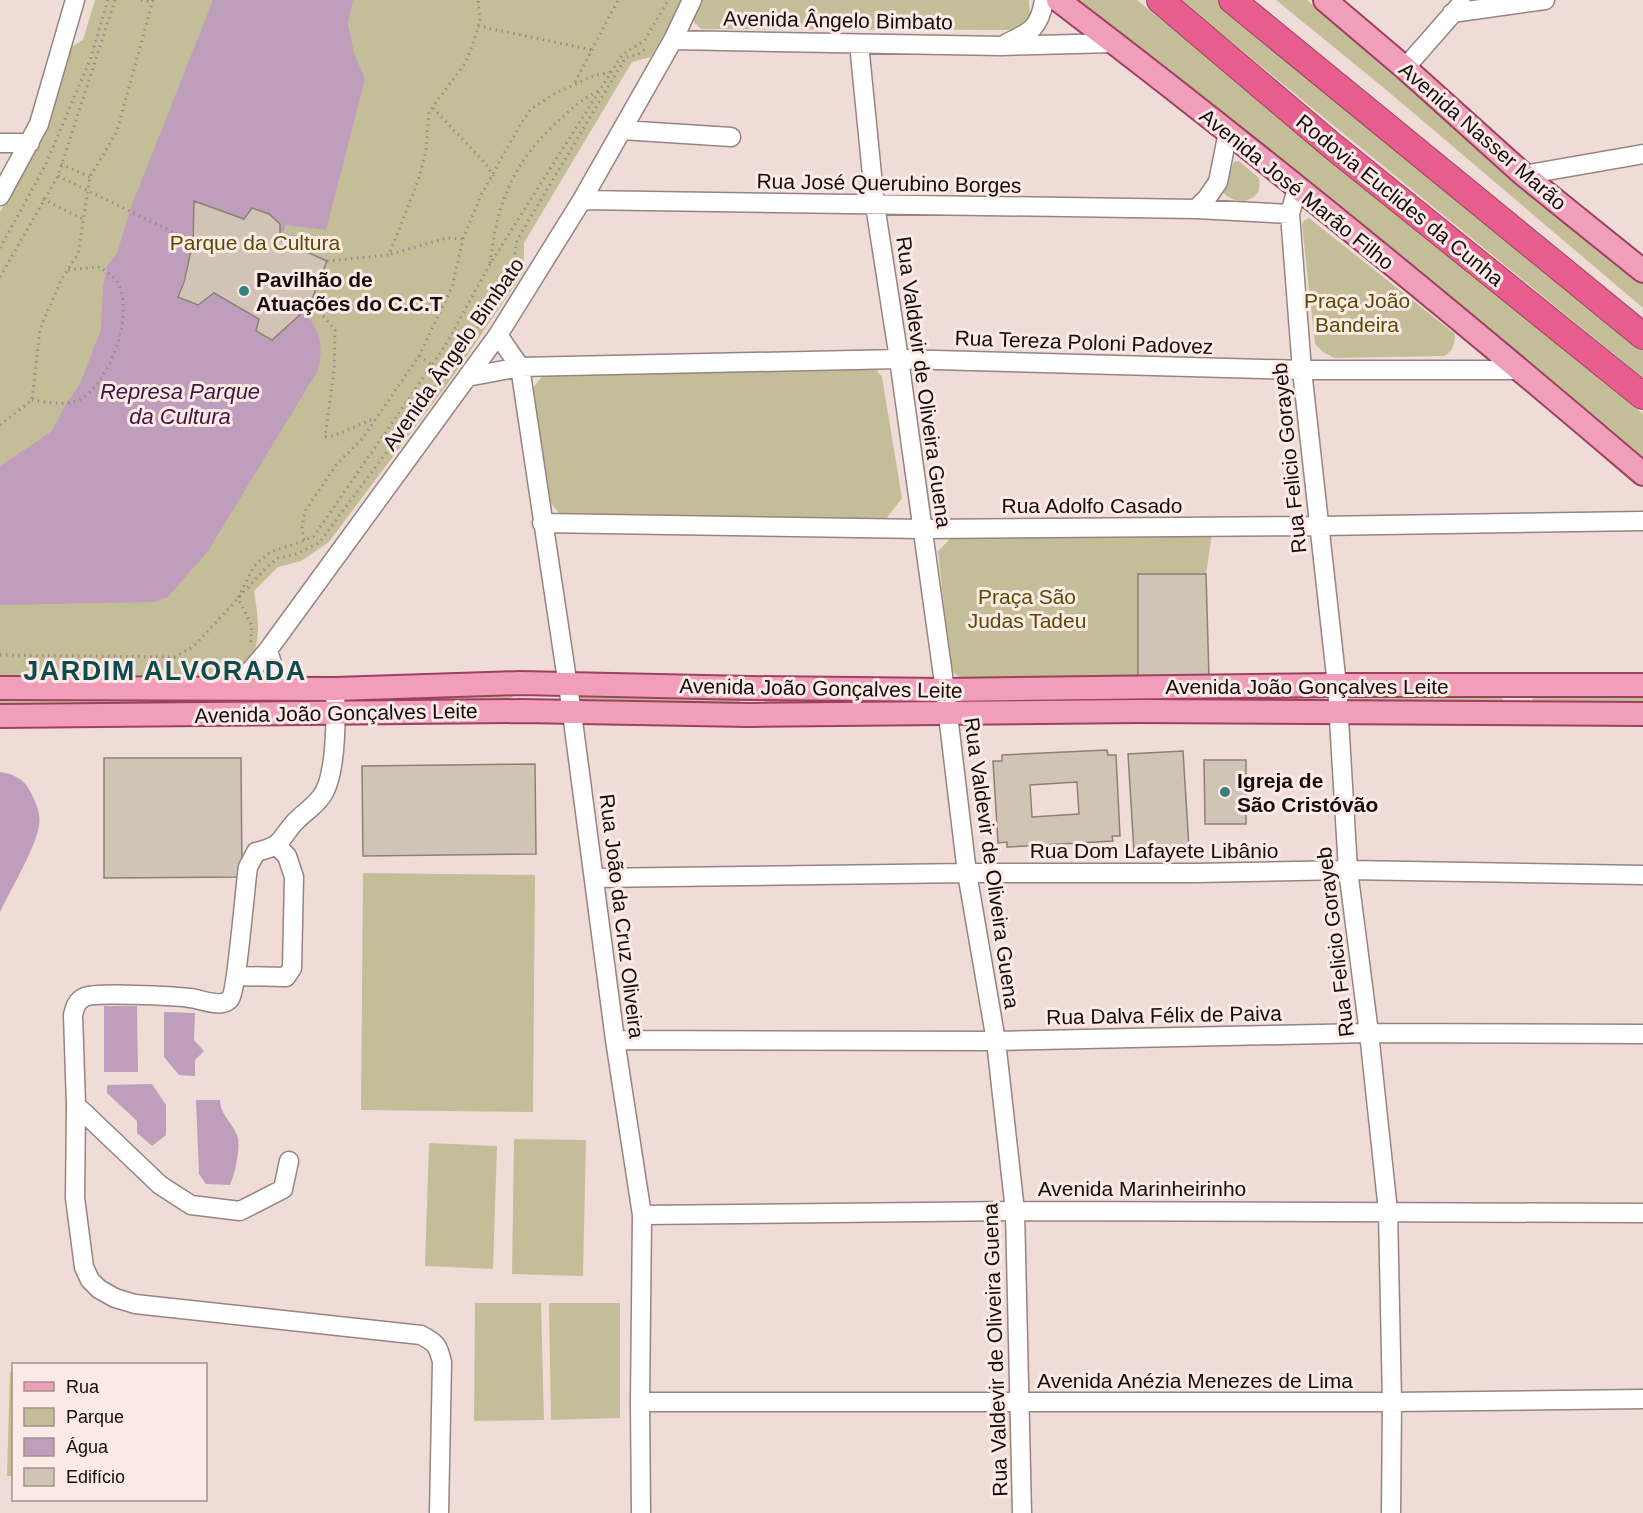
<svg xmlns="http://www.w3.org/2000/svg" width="1643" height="1513" viewBox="0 0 1643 1513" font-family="Arial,sans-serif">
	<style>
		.green { fill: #c4be98 }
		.water { fill: #bf9ebc }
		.building { fill: #d0c4b7; stroke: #8c8175; stroke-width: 1.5; fill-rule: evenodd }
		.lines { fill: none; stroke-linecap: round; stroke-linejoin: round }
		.minor-casing { stroke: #958480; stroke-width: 21 }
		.major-casing { stroke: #9d4160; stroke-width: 26 }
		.highway-casing { stroke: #9d4160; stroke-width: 28 }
		.path { stroke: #988a87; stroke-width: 3; stroke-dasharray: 1.5 4.5; stroke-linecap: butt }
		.minor { stroke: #fff; stroke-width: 18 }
		.major { stroke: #f19ebb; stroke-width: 22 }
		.highway { stroke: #e75d8d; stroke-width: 26 }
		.path-bridge { stroke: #988a87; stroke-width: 3; stroke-dasharray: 1.5 4.5; stroke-linecap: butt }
		.poi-dot { fill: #367e81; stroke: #fde9e5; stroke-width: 2 }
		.labels { text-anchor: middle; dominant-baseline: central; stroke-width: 6; stroke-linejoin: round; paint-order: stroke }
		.street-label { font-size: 21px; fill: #130d0c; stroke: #fde9e5 }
		.park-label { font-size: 21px; fill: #574c00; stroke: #fde9e5 }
		.poi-label { font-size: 21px; font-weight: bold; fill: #130d0c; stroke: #fde9e5; text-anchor: start }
		.water-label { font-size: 22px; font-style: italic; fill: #40173f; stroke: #fde9e5 }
		.district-label { font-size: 27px; font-weight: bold; letter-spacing: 1.5px; fill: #0c4c4e; stroke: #fde9e5 }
	</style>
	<rect width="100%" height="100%" fill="#efdcd7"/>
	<path class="green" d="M95,0H684L651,57L632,62L524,243V271L519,279L451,379L329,542L301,561L278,567L254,591C258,617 264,647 244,669C240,673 233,676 228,679L0,681V212L37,142L68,49L83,40Z
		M697,0H1029L1030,15L1026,24L1017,30L701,29L694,22L692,11Z
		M1070,0H1137L1643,414V463Z
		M1180,0H1218L1356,116L1643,349V378Z
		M1276,0H1307L1396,77L1643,278V308L1384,88Z
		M1239,161L1259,178C1261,191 1258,196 1245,201C1235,201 1227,198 1221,190L1234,162Z
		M1309,218L1455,334C1455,344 1453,351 1444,356L1334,358L1323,352L1315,344L1302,225L1303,221Z
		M875,368L882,377L902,498L886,519L560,514L548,500L533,388L543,375Z
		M1212,534L1206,574H1138V678L962,680L951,670L938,551L951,538Z
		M575,691L740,698V704L579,703Z
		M513,692L512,699L509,703L347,702L346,694Z
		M1537,692H1643V706L1533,703L1532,697Z
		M1348,693L1502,694L1503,701L1498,705L1344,701Z
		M0,694L317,695L316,704L0,708Z
		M1148,696H1324V701L1320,704L1147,702Z
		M765,698H933L934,704H765Z
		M363,873L535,875L533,1112L361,1110Z
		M514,1139L586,1140L583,1276L512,1274Z
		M429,1143L497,1146L493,1269L425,1266Z
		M475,1303H541L544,1420L474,1421Z
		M549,1303H620V1418L551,1420Z
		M10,1372H14L13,1476H7Z"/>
	<path class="water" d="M213,0H353L348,23L354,53L365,79L326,230L286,225L280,240V224L268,214L252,208L244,219L195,201L193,213V242L179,297L214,293L259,319L256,331L272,340L303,312C322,329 324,349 317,372L208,551L168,597L154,602L0,605V466L52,431L65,406L80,384L101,329L103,286L107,266L117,253L131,207Z
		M0,772C16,775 25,779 32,795C37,805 41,815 39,826C35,849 11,889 0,912Z
		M104,1006H137L138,1072H104Z
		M164,1012L195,1013L194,1040L204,1051L195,1060V1076L179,1075L164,1057Z
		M152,1084L166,1105V1135L152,1146L137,1133V1121L107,1093V1085Z
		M196,1100H220C220,1115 234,1124 238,1138C240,1150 235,1174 230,1185L206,1184L199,1174Z"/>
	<path class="building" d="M194,201L244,219L252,208L269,214L280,224V240L327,261L310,304L303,312L272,340L256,331L259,319L214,293L198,305L178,297L184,282L193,242Z
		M1138,574H1206L1209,678H1138Z
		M1107,750L1108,755H1116L1120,836H1112L1113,841L1007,847V842L998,843L993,761H1002V755ZM1077,782L1079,814L1032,817L1030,785Z
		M1183,751L1189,848L1134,852L1128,754Z
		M104,758H241L242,877L104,878Z
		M1204,760H1246V824H1205Z
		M535,764L536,854L363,856L362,766Z"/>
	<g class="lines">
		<g class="minor-casing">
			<path id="minor" d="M1452,13L1545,0
				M673,40L1001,46L1114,43
				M1007,43C1031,32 1040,27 1044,0
				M859,44L875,205L899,359L945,690L967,873L996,1041L1015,1211L1022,1513
				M1405,68L1461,4
				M622,130L731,137
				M0,143H30
				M1524,175L1643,154
				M1297,188L1290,214L1302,370L1337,685L1348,870L1369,1033L1388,1211L1392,1402L1391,1513
				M0,196L39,124L75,0
				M582,200L1196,209L1290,214
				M1196,209L1207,198L1218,182L1228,132
				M498,335L520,367L572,713L615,1040L642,1215L640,1402L641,1513
				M467,377L520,367L899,359L1302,370H1521
				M542,523L922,529L1319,526L1643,521
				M268,650L276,677L282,688
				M236,688L268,650L498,335L582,200L673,40L692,0
				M335,689C336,715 337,777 321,797C314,807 302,814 294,823C277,843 283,845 256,852L248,867C245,886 237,991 230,999C221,1009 201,999 190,998C175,996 95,992 85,997C77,1000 75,1007 73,1015L76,1105L75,1198L84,1267L90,1280L99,1289L115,1298L135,1304L421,1335C436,1343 438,1345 442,1362L439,1513
				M594,878L967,873H1197L1348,870L1643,875
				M236,976L286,977L292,968L294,877L287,856L277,846
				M615,1040L996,1041L1369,1033L1643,1034
				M76,1105L160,1185L191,1205L240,1211L283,1189L289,1161
				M642,1215L1015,1211L1643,1213
				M640,1402H1392L1643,1399"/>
		</g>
		<g class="major-casing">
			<path id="major" d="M1058,0C1258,152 1452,311 1643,474
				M1325,0L1405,68L1524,175L1643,271
				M0,688L335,689L520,683L750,688L945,690L1337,685H1643
				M0,716L522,711L749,715L1138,711L1643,714"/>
		</g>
		<g class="highway-casing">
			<path id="highway" d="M1160,0L1330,144L1643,396
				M1232,0L1643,336"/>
		</g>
		<path class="path" d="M141,0L153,2
			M478,26L592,50
			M575,82L618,0
			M433,108L486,164L493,176
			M61,164L90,177
			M43,199L83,219
			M0,248L45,166L90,60L108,0
			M391,254L447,238L462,239
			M327,261L389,255L418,181L426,151L429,112L466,62L475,38L480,20L478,0
			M490,263C496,209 511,166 551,128C566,113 579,101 598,91
			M0,277L58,176L115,0
			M310,304L318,310L335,330L334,371L325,437L333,436L373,419
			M419,356L432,365
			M32,400C47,402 65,406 79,400C110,385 138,307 115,279C111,275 105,271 100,267L68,270
			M0,425L32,400L40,329L61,280L78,254L90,177L117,131L153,0
			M304,540L302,528L305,511L337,464L362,439L419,356L452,287L463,239L481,195L520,125L531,109L554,94L593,76L610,72
			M251,642L252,626L238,598L254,566L270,552L298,543L314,536L445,346L490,264L622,55L645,40L668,0
			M0,655L174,657L193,647L267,567L278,558L296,554L319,543L467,344L511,276C516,264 514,253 517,240L626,57L637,55L648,47"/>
		<use href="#minor" class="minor"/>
		<use href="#major" class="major"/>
		<use href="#highway" class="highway"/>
		<path class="path-bridge" d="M58,176L193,242"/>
	</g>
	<g class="poi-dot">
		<circle cx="244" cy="291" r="6"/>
		<circle cx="1225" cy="792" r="6"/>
	</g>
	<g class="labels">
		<g class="street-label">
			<text transform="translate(838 20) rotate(1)">Avenida Ângelo Bimbato</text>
			<text transform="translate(1483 136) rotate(41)">Avenida Nasser Marão</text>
			<text transform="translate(889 183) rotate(1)">Rua José Querubino Borges</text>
			<text transform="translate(1297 189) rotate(39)">Avenida José Marão Filho</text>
			<text transform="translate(1400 200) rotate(39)">Rodovia Euclides da Cunha</text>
			<text transform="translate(1084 342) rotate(2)">Rua Tereza Poloni Padovez</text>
			<text transform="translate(453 354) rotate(-55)">Avenida Ângelo Bimbato</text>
			<text transform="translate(924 382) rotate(82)">Rua Valdevir de Oliveira Guena</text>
			<text transform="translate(1289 458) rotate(-96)">Rua Felicio Gorayeb</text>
			<text x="1092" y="505">Rua Adolfo Casado</text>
			<text x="1307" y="686">Avenida João Gonçalves Leite</text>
			<text transform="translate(821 688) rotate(1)">Avenida João Gonçalves Leite</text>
			<text transform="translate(336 713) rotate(-1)">Avenida João Gonçalves Leite</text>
			<text x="1154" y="850">Rua Dom Lafayete Libânio</text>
			<text transform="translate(992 863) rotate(82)">Rua Valdevir de Oliveira Guena</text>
			<text transform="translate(622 916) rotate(83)">Rua João da Cruz Oliveira</text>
			<text transform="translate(1335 942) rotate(-97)">Rua Felicio Gorayeb</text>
			<text transform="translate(1164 1015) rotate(-1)">Rua Dalva Félix de Paiva</text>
			<text x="1142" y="1188">Avenida Marinheirinho</text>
			<text transform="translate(995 1350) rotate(-92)">Rua Valdevir de Oliveira Guena</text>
			<text x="1195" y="1380">Avenida Anézia Menezes de Lima</text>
		</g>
		<g class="park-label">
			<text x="255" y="242">Parque da Cultura</text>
			<text x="1357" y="300">Praça João<tspan x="1357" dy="24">Bandeira</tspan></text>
			<text x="1027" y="596">Praça São<tspan x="1027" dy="24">Judas Tadeu</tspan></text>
		</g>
		<g class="poi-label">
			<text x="256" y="279">Pavilhão de<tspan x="256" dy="24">Atuações do C.C.T</tspan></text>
			<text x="1237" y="780">Igreja de<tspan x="1237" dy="24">São Cristóvão</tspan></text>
		</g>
		<g class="water-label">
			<text x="180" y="391">Represa Parque<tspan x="180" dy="25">da Cultura</tspan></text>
		</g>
		<g class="district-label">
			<text x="165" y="671">JARDIM ALVORADA</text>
		</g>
	</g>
	<rect x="12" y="1363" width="195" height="138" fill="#fde9e5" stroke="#9f918e" stroke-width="1.5"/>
	<rect x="24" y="1382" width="30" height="9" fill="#f19ebb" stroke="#9f918e" stroke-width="1.5"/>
	<text x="66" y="1393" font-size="18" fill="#130d0c">Rua</text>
	<rect x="24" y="1408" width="30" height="18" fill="#c4be98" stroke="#9f918e" stroke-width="1.5"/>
	<text x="66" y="1423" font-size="18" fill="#130d0c">Parque</text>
	<rect x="24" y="1438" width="30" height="18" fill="#bf9ebc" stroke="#9f918e" stroke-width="1.5"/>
	<text x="66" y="1453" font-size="18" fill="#130d0c">Água</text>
	<rect x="24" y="1468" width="30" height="18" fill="#d0c4b7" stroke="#9f918e" stroke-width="1.5"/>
	<text x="66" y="1483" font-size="18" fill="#130d0c">Edifício</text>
</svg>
